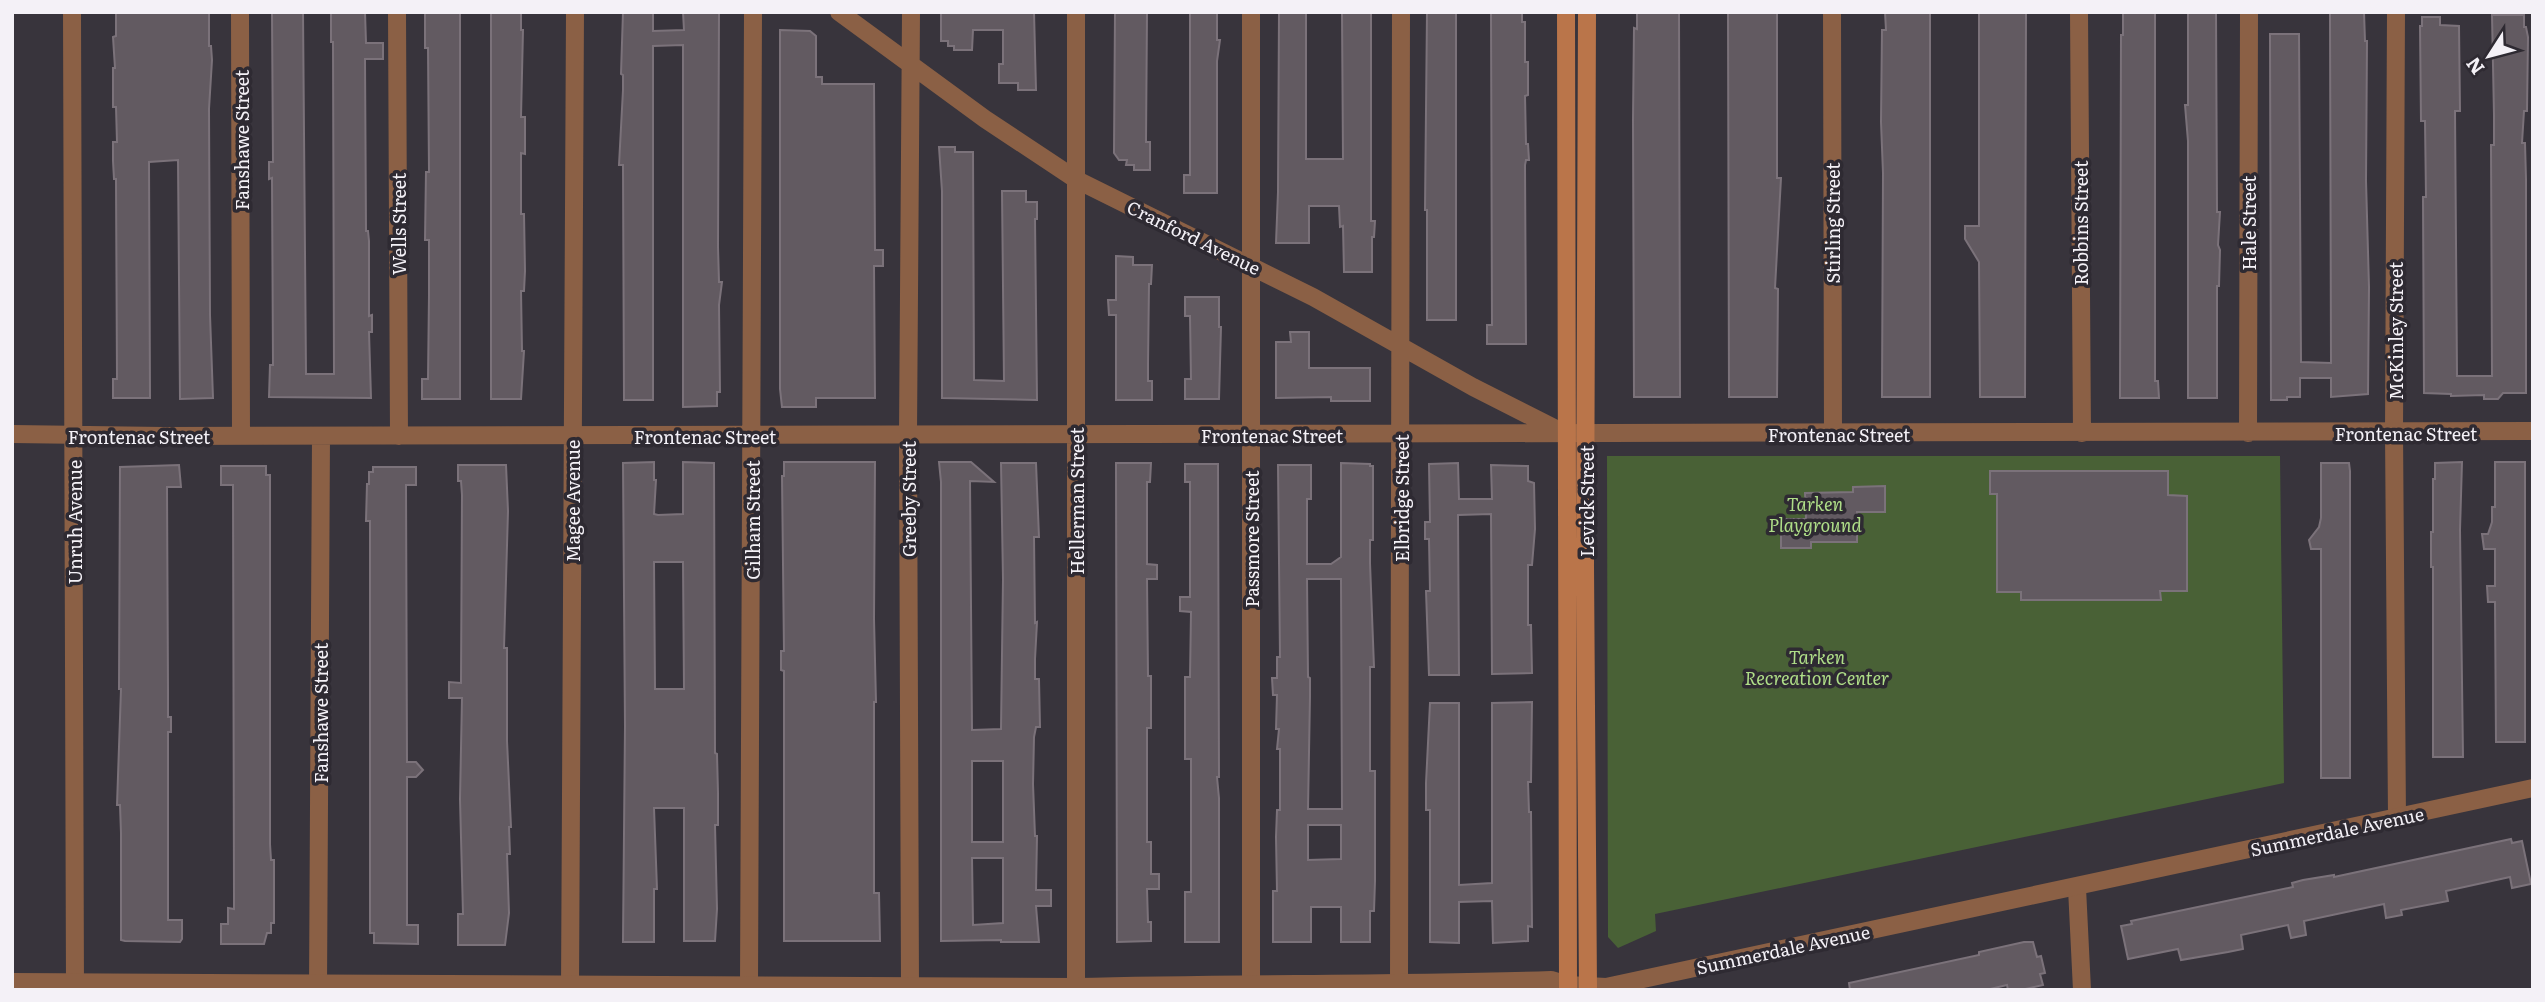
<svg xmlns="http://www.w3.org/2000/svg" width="2545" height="1002" viewBox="0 0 2545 1002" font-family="Literata,serif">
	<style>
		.green { fill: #496136 }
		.building { fill: #625a61; stroke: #7b727a; stroke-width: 2; fill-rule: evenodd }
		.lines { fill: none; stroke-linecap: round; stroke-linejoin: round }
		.minor { stroke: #8b6045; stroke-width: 18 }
		.tertiary { stroke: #8b6045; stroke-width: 18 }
		.secondary { stroke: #ba754a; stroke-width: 18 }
		.labels { text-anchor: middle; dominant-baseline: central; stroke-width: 7; stroke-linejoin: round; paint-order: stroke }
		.street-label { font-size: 18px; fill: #f4f1f7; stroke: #2e2a32 }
		.park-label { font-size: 18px; font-style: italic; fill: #afde88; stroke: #2e2a32 }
	</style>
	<rect width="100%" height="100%" fill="#38343c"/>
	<path class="green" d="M1607,456H2280L2284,783L1655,914L1656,931L1618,948L1608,937Z"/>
	<path class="building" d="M116,12H209V46H211L212,60L209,109L210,315L213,398L180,399L178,160L149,162L150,398H113V379H117L116,179H114L113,161V142H117L116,107H113V68H115L113,37L116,36Z
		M272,12H303L306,374H334L333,42H331V12H365L366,43H383V59H365L366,231H368L369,241V316L372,315V332H369L371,398L269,397L270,365H273L272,178L269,179V162H273Z
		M425,12H460V399H422V379H428L429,295V240H425L426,172H429L428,48H425Z
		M491,12H521V30H523L521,117H525V154L521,153V214H524L525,271L524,291H521L522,351H524L521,399H491Z
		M623,12H653V31L684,30L683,12H719L718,247L719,282H722L719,305L720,392H717V406L683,407V45L653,46V400H624L623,165H619L623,90V75L621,74Z
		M941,12H1034L1036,90H1018V83H999V64H1003V30H973L972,50H954V46H948V41H941Z
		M1115,12H1147L1146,142H1150V170H1134V165H1126L1127,160H1119L1114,153Z
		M1190,12H1217V40H1220L1217,61V193H1184V175H1190Z
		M1279,12H1306V159H1343L1342,12H1371V221H1375L1374,237H1372V272H1344L1343,226L1340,227L1339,206H1309V243H1276L1278,192Z
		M1427,12H1456V320H1427V210H1425Z
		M1491,12H1522V22H1525V62H1528V95L1525,96L1526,144H1528L1529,160H1526L1525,165L1526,344H1487V325H1492Z
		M1637,12H1679L1680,397H1634L1633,120L1634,28L1637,29Z
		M1728,12H1777V178H1781L1775,288L1778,289L1777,397H1729Z
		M1885,12H1930V397H1882L1883,173L1881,122L1882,30H1886Z
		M1979,12H2026L2025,397H1980L1979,262L1965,239V226H1979Z
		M2123,12H2155V381H2158L2159,398H2120L2121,35H2123Z
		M2188,12H2216L2217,212H2220L2218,245L2220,250L2219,286H2217V398H2188V141L2185,105H2188Z
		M2330,12H2364L2365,41H2367L2366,181L2369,287L2368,394L2331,397V378H2300V397H2287V400H2271L2270,34H2299L2301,362L2331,363Z
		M2492,15H2524V27H2526L2528,37L2527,111H2524L2522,143H2525L2526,179V393H2503L2498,399H2484V395L2451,396V394L2424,393L2423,197H2426L2425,121H2421L2420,26H2422V17H2440V25L2459,26L2460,111H2455L2457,376H2492L2491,145H2494V115Z
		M780,30L810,31L816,36V77H822V84H874L875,250H883V266H874L875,398H816V407H782L780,389Z
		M939,147H955V152H973L974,380L1004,381L1002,191H1026V202H1037V219H1035L1037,400L942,398V191Z
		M1116,256L1133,257V265H1152L1151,284H1149L1148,364V381H1152V400H1116V315H1109L1108,300H1116Z
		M1185,297H1219V327H1221L1219,399H1185V379H1191L1190,316H1185Z
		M1290,332H1309V368H1370V401H1331V397L1276,398V342H1291Z
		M654,462V480H656L654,514L658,515L683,514V462L714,463L715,753L717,754L718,793V825H715L717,909L715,941H684V808H654L657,889H654V942H623L625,726L623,463ZM654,562H683L684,689H655Z
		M784,462H875L874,619L876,702H874V893H879L880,941H784V671L781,670V651H784L782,476H784Z
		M939,462H971L994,482L970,481L972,730L1001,729L1003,579L1001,463H1036L1039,537H1034L1035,623L1037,622L1035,659V679H1039L1040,727H1036L1034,737L1033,784L1035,836H1037L1036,890H1051V906H1036L1039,942H1001V940L941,941V482ZM972,761H1003V842H972ZM972,858H1003V923L973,925Z
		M2462,462L2460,530L2463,757H2433V567H2431V532H2433V479H2435V463Z
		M2495,462H2525V742H2496L2495,602H2488L2487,586H2495V549H2484L2482,534H2488L2492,522V507H2495Z
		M1116,463H1151L1150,482H1147V564L1157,565V579H1147L1148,676H1151V728H1147V842H1151V874H1159V889H1147L1148,922H1151V941L1117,942Z
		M1341,463L1370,464V466H1373V540H1370V563L1374,667H1370V771H1375V881L1374,911H1370V942H1341V907H1311V942H1273V891H1277L1276,837L1277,810H1280V749H1277L1279,729H1276L1277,695H1273L1272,678H1277V657H1280L1278,465H1311V499H1307V564H1331L1341,557ZM1307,579H1341L1342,809H1308L1310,696V678L1308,677ZM1308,825H1341V859L1308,860Z
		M1458,463L1459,499H1492L1491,465L1528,466V481L1534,483L1535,529L1532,565H1528V625H1531L1532,673L1492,674L1491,514L1458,515L1459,675H1429L1426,591H1430L1429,539H1425V522H1430L1429,464Z
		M2321,463H2349L2350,471V778H2321V549H2311L2309,540L2319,527L2321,518Z
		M1185,464H1218L1219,777H1217L1219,798V942H1185V892H1191V759H1185V677H1190L1191,612L1180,611V597H1190V482H1185Z
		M179,465L181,487H167L168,689V717H171V732H168V920H182V939L180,942L125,941L121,940V833L120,805H117L121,689H119L120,467Z
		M458,465H506L508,511L504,648H507V741L511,827H509L510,854H507L509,913L505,945H458V914H463L460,799L462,698H449V682L461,683L462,495L461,481H458Z
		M221,466H266V475H270V844L271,860H274V923H271V933H267L264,944H221V924H228V908L234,909V893L233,485H221Z
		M373,467H416V485H406L407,762H416L423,770L416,777H407V925H418V944L374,943V933H370V521H366L367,484H369V472H373Z
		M1990,471H2168V495L2187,496V591H2160L2161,600H2021V592H1997V494H1990Z
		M1885,486V512H1857V542H1811V548H1781V519H1806L1805,493L1853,492V487Z
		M1532,702L1531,782H1528L1529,812H1531L1532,927L1528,926V941L1493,943L1492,901L1459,902V943L1430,942V810H1426V783L1430,703H1459V885L1492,883V703Z
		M2511,839L2512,843L2522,841L2531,884L2512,888L2510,877L2446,891L2448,901L2401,910L2402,915L2386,918L2384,904L2304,921L2306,935L2291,938L2288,925L2241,935L2243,949L2228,952L2181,960L2178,949L2128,959L2121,926L2132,924L2131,921L2293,887L2292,883L2303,880L2334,875V877Z
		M2024,942H2033L2037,957L2041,956L2045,973L2040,974L2043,985L2021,990H2008L2007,985L1986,990H1850L1849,983L1979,955V952Z"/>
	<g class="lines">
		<path class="minor" d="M72,12L75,990
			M240,12L241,436
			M397,12L399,436
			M839,12L985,119L1077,180L1313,297L1473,387L1564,433
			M1076,12V990
			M1832,12L1833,434
			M2079,12L2082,433
			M2396,12L2394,433L2397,818
			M2248,433L2249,12
			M12,434L164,436L2533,431
			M2077,888L2082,990
			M1251,983V12
			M749,985L753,12
			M1399,985L1401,12
			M910,987L908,435L911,12
			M318,990L321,436
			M570,990L575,12"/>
		<path class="tertiary" d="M12,982L1076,987C1235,983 1393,985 1551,980L1568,985L1606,987L2533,788"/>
		<path class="secondary" d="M1566,12L1568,990
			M1587,12L1585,566L1588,990"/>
	</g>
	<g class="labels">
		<g class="street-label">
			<text transform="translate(241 140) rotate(-90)">Fanshawe Street</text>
			<text transform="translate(1832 223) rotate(-90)">Stirling Street</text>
			<text transform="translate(2080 223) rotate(-90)">Robbins Street</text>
			<text transform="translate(2248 223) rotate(-90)">Hale Street</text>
			<text transform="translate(398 224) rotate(-90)">Wells Street</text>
			<text transform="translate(1194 237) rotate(26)">Cranford Avenue</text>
			<text transform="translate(2395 331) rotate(-90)">McKinley Street</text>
			<text x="2406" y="433">Frontenac Street</text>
			<text x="1839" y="434">Frontenac Street</text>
			<text x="1272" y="435">Frontenac Street</text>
			<text x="139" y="436">Frontenac Street</text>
			<text x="705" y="436">Frontenac Street</text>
			<text transform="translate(1401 498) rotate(-90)">Elbridge Street</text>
			<text transform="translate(908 499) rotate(-90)">Greeby Street</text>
			<text transform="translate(572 501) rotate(-90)">Magee Avenue</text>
			<text transform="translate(1076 501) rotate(-90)">Hellerman Street</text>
			<text transform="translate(1586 501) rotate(-90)">Levick Street</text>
			<text transform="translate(752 520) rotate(-90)">Gilham Street</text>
			<text transform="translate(74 522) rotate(-90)">Unruh Avenue</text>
			<text transform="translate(1251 539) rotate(-90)">Passmore Street</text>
			<text transform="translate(320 713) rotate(-90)">Fanshawe Street</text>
			<text transform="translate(2337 831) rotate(-12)">Summerdale Avenue</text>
			<text transform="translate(1783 949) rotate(-12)">Summerdale Avenue</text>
		</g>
		<g class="park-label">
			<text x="1815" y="503">Tarken<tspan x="1815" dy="21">Playground</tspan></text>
			<text x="1817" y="656">Tarken<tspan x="1817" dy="21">Recreation Center</tspan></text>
		</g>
	</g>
	<rect width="2545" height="1002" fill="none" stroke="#f4f1f7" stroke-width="28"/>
	<g transform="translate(2489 56) rotate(234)" stroke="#2e2a32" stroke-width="5" paint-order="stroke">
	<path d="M0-5L12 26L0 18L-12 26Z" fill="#f4f1f7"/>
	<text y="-10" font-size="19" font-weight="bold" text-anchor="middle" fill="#f4f1f7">N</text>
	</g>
</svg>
